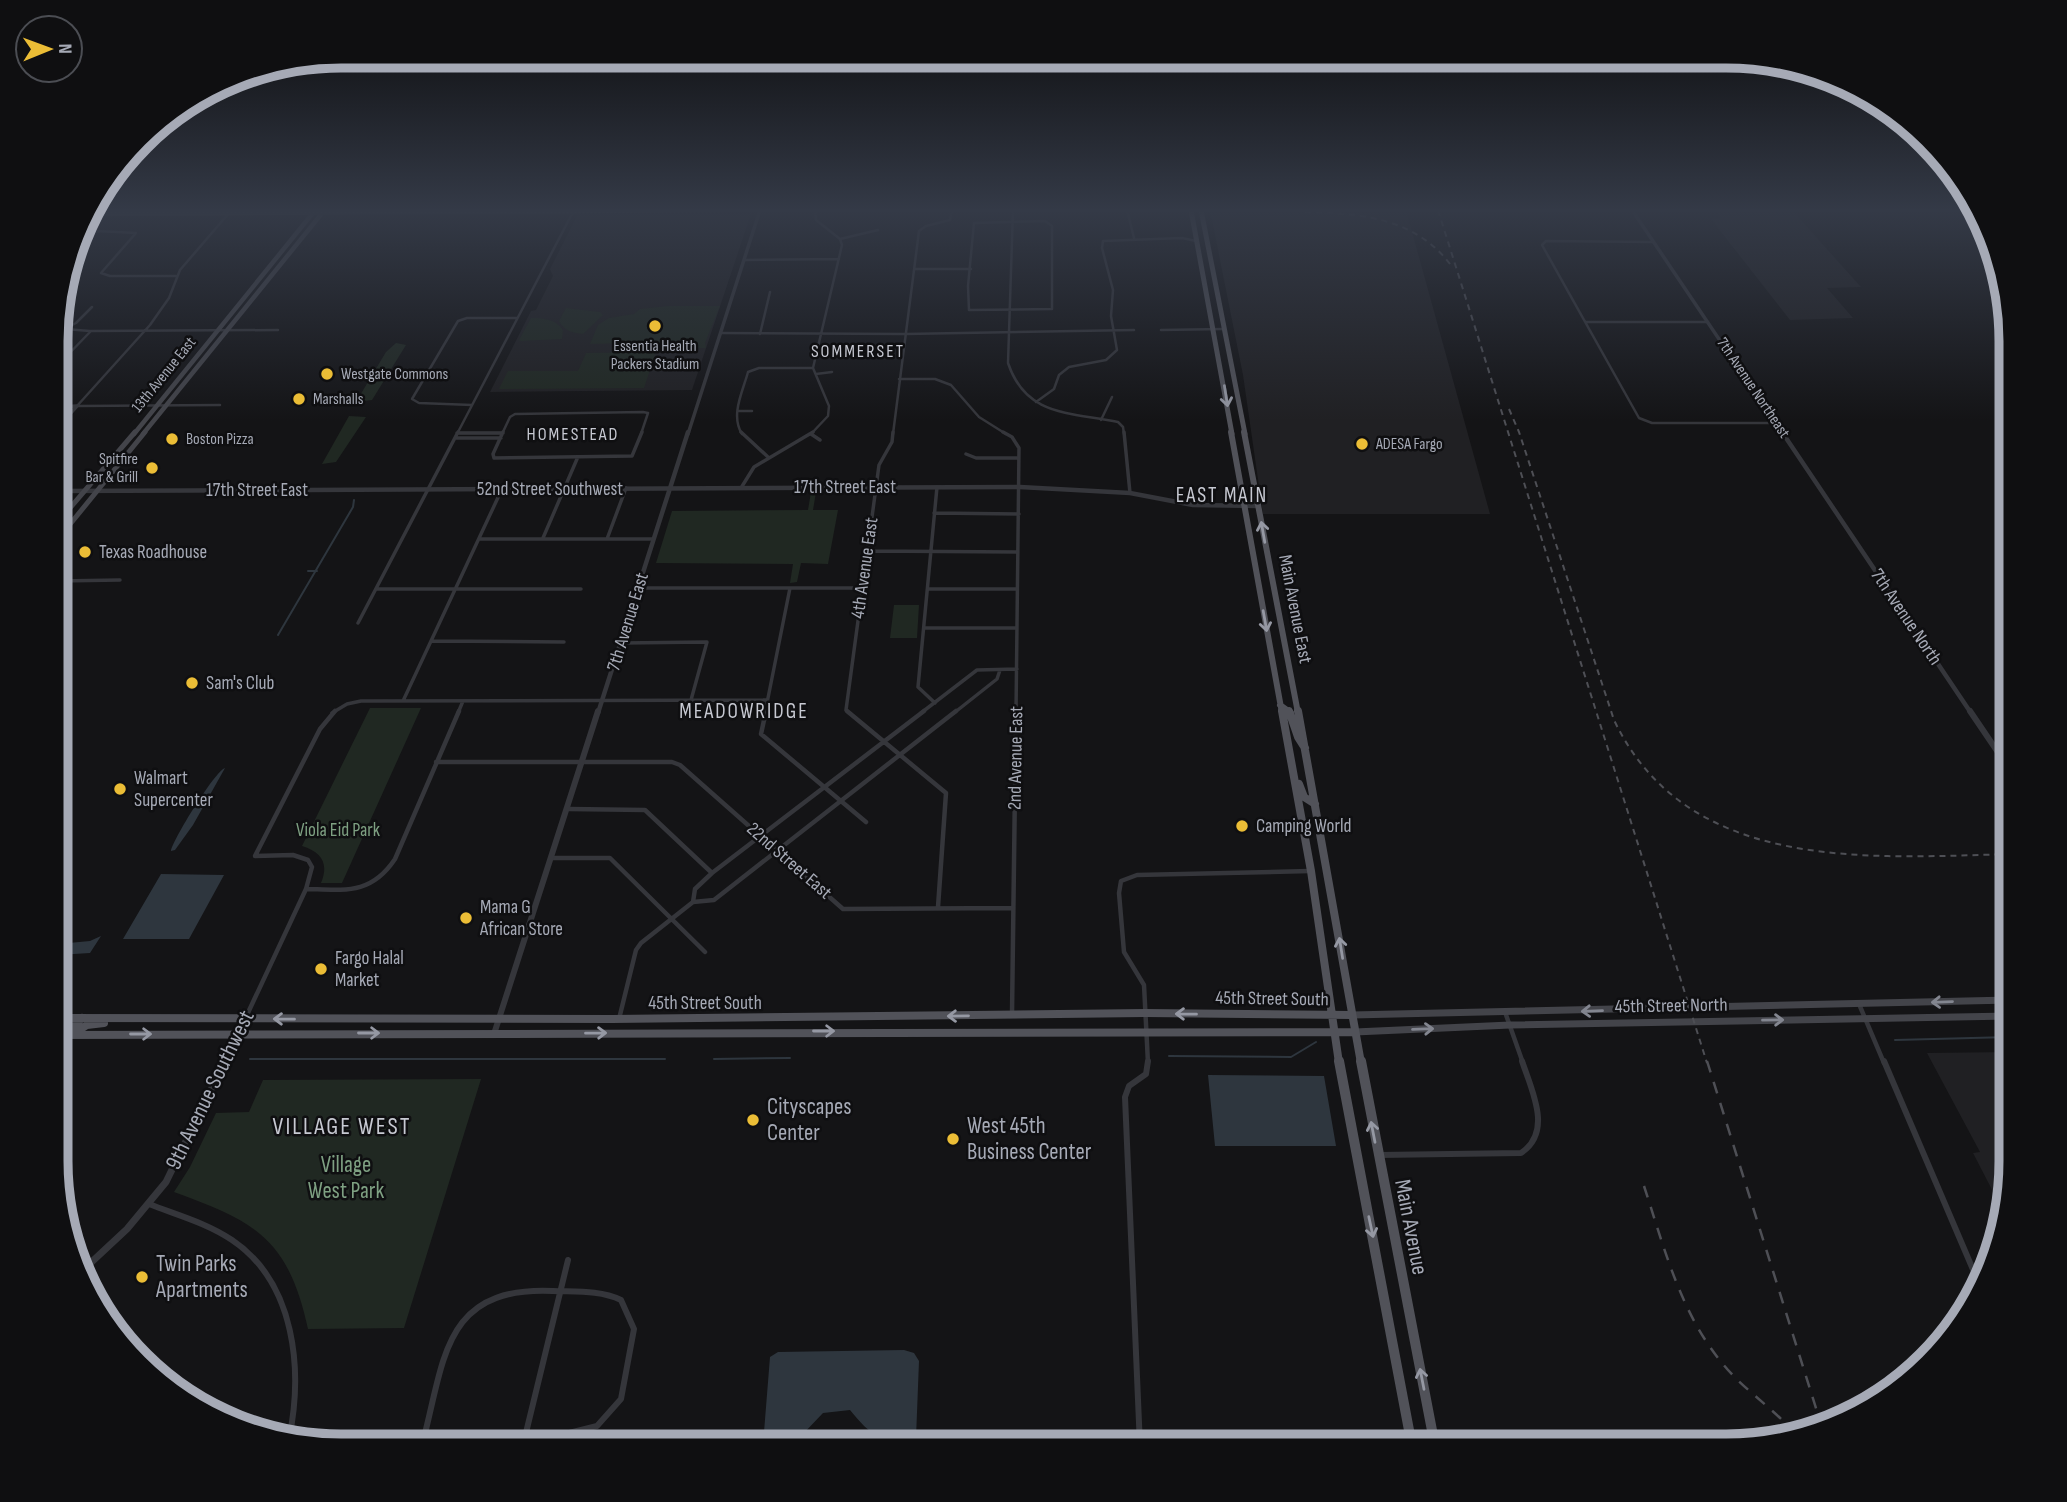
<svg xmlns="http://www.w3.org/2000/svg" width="2067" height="1502" viewBox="0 0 2067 1502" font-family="'Sofia Sans Condensed',sans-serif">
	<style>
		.built { fill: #202023 }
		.green { fill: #202822 }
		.water { fill: #2e363e }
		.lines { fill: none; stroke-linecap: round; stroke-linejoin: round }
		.stream { stroke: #2e363e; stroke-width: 2 }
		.minor-far3 { stroke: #35363b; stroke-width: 2.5 }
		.minor-far2 { stroke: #35363b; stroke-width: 3.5 }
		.minor-far1 { stroke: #35363b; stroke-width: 4.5 }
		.minor { stroke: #35363b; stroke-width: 6 }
		.tertiary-far3 { stroke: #35363b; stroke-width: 3.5 }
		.tertiary-far2 { stroke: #35363b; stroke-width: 4.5 }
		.tertiary-far1 { stroke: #35363b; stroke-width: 6 }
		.tertiary { stroke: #35363b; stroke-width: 7 }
		.secondary-far2 { stroke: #43444a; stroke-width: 4.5 }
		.secondary-far1 { stroke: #43444a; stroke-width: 5 }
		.secondary { stroke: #43444a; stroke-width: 7 }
		.primary-far3 { stroke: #515259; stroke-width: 5 }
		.primary-far2 { stroke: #515259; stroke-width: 6 }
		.primary-far1 { stroke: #515259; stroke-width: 8 }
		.primary { stroke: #515259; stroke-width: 10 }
		.rail-far1 { stroke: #4e4f55; stroke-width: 2; stroke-dasharray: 6 5; stroke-linecap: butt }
		.rail { stroke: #4e4f55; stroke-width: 2.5; stroke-dasharray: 12 10; stroke-linecap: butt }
		.oneway { stroke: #9598a3 }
		.oneway2 { stroke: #838690 }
		.poi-dot { fill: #ebbd36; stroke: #0f0f11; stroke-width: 2.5 }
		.labels { text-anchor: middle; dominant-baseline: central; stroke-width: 5; stroke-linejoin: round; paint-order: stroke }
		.far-poi-label { font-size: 16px; fill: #a6aab6; stroke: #0f0f11; text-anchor: start }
		.far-street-label { font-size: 16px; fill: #a6aab6; stroke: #0f0f11 }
		.far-neighbourhood-label { font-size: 18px; letter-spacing: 2px; fill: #c7c9d2; stroke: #0f0f11 }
		.street-label { font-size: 19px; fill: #a6aab6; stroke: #0f0f11 }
		.poi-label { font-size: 19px; fill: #a6aab6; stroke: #0f0f11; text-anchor: start }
		.park-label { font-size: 19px; fill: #7ea082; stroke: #0f0f11 }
		.neighbourhood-label { font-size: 21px; letter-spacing: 2px; fill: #c7c9d2; stroke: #0f0f11 }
		.near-street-label { font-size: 23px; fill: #a6aab6; stroke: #0f0f11 }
		.near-poi-label { font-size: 23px; fill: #a6aab6; stroke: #0f0f11; text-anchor: start }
		.near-park-label { font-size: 23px; fill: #7ea082; stroke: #0f0f11 }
		.near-neighbourhood-label { font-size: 24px; letter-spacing: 2px; fill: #c7c9d2; stroke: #0f0f11 }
		.rim { fill: none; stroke: #a6aab6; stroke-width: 9 }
	</style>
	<rect width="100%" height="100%" fill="#141416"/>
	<path class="built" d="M1210,210H1406L1490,514H1263L1243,375Z
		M1715,210H1792L1861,287L1827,288L1853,318L1790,320L1711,219L1721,218Z
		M578,214H751L692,390L490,392L531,311L536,310L553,276L550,269Z
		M2010,1052V1179L2003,1211L1973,1153L1980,1152L1927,1053Z"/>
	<path class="green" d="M668,306H720L705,343L706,348H634L635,343L590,344L598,325L609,318L634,314L640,309Z
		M566,308L600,312L603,315L583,334C573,333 564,331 559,321Z
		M531,318C544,318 555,319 563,330L562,339L521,341L519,340Z
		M396,343L406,345L372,400L356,402L386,352Z
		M656,352L644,388L499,389L508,371H578L586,353Z
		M349,416L366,417L336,462L322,464Z
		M811,492H816L813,510H838L828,564L801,563L797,582L790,583L793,564L656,563L672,511L808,510Z
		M894,605H919L917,638H890Z
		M370,708H421L342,883H321C329,864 322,852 302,846Z
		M481,1079L404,1328L308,1329C288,1238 256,1222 174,1192L190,1167L216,1113L249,1112L263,1080Z"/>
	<path class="water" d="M225,768L193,825L175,850L171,851C172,841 215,771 225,768Z
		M161,874L224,875L189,939H123Z
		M101,936L90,953L58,955V944L90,941Z
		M1208,1075L1324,1076L1336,1146H1215Z
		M904,1350L914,1353L919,1361L916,1438L914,1443C879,1440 872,1437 850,1410L823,1413L802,1435L772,1436L764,1432L770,1357L778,1352Z"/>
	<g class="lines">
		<path class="stream" d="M308,571H317
			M278,635L353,507L354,500
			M1895,1040L2010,1037
			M1169,1056L1291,1057L1316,1042
			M250,1059H665
			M714,1059L790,1058"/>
		<path class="minor-far3" d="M1013,210L1008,363C1026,417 1070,412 1118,422L1123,427L1124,434
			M1127,210L1134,238
			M1045,221L1052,226V309L969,310L968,286L974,223Z
			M78,238L97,231L136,233L101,273L110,276H176
			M840,239L878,230
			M1652,242L1546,241L1542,245L1639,418L1652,423H1775
			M744,260L839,259
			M914,269H971
			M1586,322H1708
			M58,325L65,329L90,331L278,330
			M1161,330L1223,329
			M58,333L76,323L92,307
			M721,333L905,334L1134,330
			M760,334L770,292
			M58,365L90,332
			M816,374L832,372
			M899,379H935L951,385L979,417L1006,434
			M1036,402L1054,389L1059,375L1069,367L1106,360L1117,350L1111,316L1113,290L1102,248L1103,241L1182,238L1196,241
			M472,405L419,403L412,399L458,321L467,318H517
			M77,406L150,325L169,298L180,270L229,213
			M78,406L220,405
			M738,411H752
			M1101,420L1112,397
			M457,433H503
			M457,434L574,210
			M502,434L510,417L515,414L643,412L648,413L641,434
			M742,434C730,415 743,391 748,372L759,368H813
			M811,434L828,416L829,406L813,368L842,245L840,239L816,220L815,210
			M893,434L919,231L926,226L950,220L952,210"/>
		<path class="minor-far2" d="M503,432L493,454L494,458L632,456L642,432
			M741,432L768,457
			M1003,432L1012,437L1019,448L1016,713
			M1124,432L1130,493
			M457,433H503
			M811,434L820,440
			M455,438H501
			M966,454L976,458H1019
			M741,488L754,467L813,432
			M934,513L1019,514
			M543,538L577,459
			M479,539H653
			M607,539L626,488
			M867,551L1018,552
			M58,581L120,580
			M639,588H862
			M377,589H581
			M928,589H1017
			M358,623L458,432
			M924,628H1017
			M431,641L564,642
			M622,643L707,642L691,700
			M403,701L502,489
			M935,703L918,687L937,487
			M332,713L347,704L361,701L768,700
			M458,713L463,701
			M765,713L790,588
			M849,713L846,710L879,465L892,442L893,432
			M921,713L977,670L1017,669
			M954,713L997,679L1000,670"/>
		<path class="minor-far1" d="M766,711L761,734L866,822
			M847,711L946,793L938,907
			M436,762H672L680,765L843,909L1013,908
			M569,809L645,810L712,873
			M551,858H610L705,952
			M306,889C345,890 371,895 395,859L459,711
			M693,902L695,889L712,873L924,711
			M1859,1004L1884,1063
			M1505,1012L1523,1063
			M1012,1014L1016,711
			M246,1017L306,889L312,867L308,860L293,855L255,856L320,729L335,711
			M619,1019L636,950L641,943L693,902L714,900L956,711
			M1148,1063L1144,985L1124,952L1119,893L1121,881L1137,875L1310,871"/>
		<path class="minor" d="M1884,1061L1980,1286
			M1379,1155L1521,1153C1553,1132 1532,1091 1522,1061
			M149,1204C177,1215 207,1223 232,1240C296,1283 303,1371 289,1439
			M581,1430L582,1446
			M422,1445C445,1360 442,1286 553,1291C575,1292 600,1290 621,1300L634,1329L621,1399L597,1426L569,1433L543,1446
			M523,1445L568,1260
			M1140,1446L1125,1097L1129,1086L1146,1074L1148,1061"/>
		<path class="tertiary-far3" d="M1632,210L1783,434
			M58,407L77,406
			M58,427L77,406
			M688,434L760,210"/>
		<path class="tertiary-far2" d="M1782,432L1971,713
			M58,491L1020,487L1130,493L1193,505L1259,506
			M598,713L688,432"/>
		<path class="tertiary-far1" d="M1970,711L2010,770
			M494,1034L598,711
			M224,1063L246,1018"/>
		<path class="tertiary" d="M83,1270L127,1229L166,1182L225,1061"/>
		<path class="secondary-far2" d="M86,214L730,210
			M134,434L312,214
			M143,434L323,212"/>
		<path class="secondary-far1" d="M58,522L135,432
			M58,539L145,432"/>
		<path class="secondary" d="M1352,1015L2010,1000
			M1355,1032L1510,1025L2010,1016"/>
		<path class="primary-far3" d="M1191,210L1232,434
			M1201,210L1245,434"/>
		<path class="primary-far2" d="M1231,432L1282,713
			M1244,432L1298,713
			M1280,705L1291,713"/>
		<path class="primary-far1" d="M1282,711L1311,871L1339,1063
			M1289,711L1298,737L1305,748
			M1298,711L1361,1063
			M1299,784L1304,797L1315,804
			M58,1018L612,1019L1145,1013L1352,1015
			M58,1029L75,1025L82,1018
			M73,1034L87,1025L104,1023
			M58,1035L1355,1032"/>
		<path class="primary" d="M1339,1061L1412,1446
			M1361,1061L1435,1446"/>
		<path class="rail-far1" d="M1438,210L1707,1063
			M1305,212C1360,213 1415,218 1450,264
			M1509,409L1519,432L1614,720C1687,873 1868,858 2010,854"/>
		<path class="rail" d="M1707,1061L1821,1424
			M1644,1186C1664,1247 1680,1312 1722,1363C1742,1388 1770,1406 1792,1430"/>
	</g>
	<defs><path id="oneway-shaft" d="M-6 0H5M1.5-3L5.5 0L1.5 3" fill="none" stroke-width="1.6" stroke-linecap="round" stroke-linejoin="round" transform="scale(1.75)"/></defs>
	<g class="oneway">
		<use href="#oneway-shaft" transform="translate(1226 396) rotate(81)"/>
		<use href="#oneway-shaft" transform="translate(1263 532) rotate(-100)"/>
		<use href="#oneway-shaft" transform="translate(1265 621) rotate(80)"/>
		<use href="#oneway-shaft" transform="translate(1341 948) rotate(-99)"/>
		<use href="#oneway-shaft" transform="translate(1186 1014) rotate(-179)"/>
		<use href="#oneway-shaft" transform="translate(958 1016) rotate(179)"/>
		<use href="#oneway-shaft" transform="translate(284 1019) rotate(-179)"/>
		<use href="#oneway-shaft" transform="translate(824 1031)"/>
		<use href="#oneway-shaft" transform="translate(369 1033)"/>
		<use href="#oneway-shaft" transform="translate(596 1033) rotate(-1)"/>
		<use href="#oneway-shaft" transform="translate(141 1034)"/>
		<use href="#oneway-shaft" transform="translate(1373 1132) rotate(-101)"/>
		<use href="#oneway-shaft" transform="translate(1371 1227) rotate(78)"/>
		<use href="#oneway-shaft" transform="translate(1422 1379) rotate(-101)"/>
	</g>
	<g class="oneway2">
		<use href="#oneway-shaft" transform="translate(1942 1002) rotate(178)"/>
		<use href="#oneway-shaft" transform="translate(1592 1011) rotate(178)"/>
		<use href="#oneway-shaft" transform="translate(1773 1020) rotate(-1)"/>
		<use href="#oneway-shaft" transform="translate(1423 1029) rotate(-2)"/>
	</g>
	<linearGradient id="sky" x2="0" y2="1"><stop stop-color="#0b0b0c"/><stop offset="0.5" stop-color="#343a47"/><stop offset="1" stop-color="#343a47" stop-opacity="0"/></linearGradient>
	<rect width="2067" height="421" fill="url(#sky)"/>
	<g class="poi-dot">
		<circle cx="655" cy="326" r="7"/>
		<circle cx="327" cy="374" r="7"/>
		<circle cx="299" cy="399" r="7"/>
		<circle cx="172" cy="439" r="7"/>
		<circle cx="1362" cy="444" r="7"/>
		<circle cx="152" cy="468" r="7"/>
		<circle cx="85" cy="552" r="7"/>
		<circle cx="192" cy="683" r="7"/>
		<circle cx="120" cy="789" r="7"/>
		<circle cx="1242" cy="826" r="7"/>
		<circle cx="466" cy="918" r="7"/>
		<circle cx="321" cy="969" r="7"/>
		<circle cx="753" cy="1120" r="7"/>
		<circle cx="953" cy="1139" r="7"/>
		<circle cx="142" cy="1277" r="7"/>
	</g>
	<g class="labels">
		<g class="far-poi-label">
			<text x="655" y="346" text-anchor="middle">Essentia Health<tspan x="655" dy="18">Packers Stadium</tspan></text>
			<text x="341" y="374">Westgate Commons</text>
			<text x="313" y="399">Marshalls</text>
			<text x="186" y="439">Boston Pizza</text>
			<text x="1376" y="444">ADESA Fargo</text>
			<text x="138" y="459" text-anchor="end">Spitfire<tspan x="138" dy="18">Bar &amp; Grill</tspan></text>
		</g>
		<g class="far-street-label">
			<text transform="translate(164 375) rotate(-51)">13th Avenue East</text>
			<text transform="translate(1753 388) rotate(56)">7th Avenue Northeast</text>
		</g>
		<g class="far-neighbourhood-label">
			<text x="858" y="351">SOMMERSET</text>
			<text x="573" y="434">HOMESTEAD</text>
		</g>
		<g class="street-label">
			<text x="845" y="487">17th Street East</text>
			<text x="550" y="489">52nd Street Southwest</text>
			<text x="257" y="490">17th Street East</text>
			<text transform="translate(865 568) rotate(-82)">4th Avenue East</text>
			<text transform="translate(1295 609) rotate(79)">Main Avenue East</text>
			<text transform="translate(1906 617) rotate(56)">7th Avenue North</text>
			<text transform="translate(628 622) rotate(-73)">7th Avenue East</text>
			<text transform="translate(1016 758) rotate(-89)">2nd Avenue East</text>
			<text transform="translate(789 861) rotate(41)">22nd Street East</text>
			<text transform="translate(1272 999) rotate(1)">45th Street South</text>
			<text x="705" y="1003">45th Street South</text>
			<text transform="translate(1671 1006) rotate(-1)">45th Street North</text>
		</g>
		<g class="poi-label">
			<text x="99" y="552">Texas Roadhouse</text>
			<text x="206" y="683">Sam's Club</text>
			<text x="134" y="778">Walmart<tspan x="134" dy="22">Supercenter</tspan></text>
			<text x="1256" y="826">Camping World</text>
			<text x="480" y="907">Mama G<tspan x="480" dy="22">African Store</tspan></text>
			<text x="335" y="958">Fargo Halal<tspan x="335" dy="22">Market</tspan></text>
		</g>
		<g class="park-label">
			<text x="338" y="830">Viola Eid Park</text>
		</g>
		<g class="neighbourhood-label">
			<text x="1222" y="495">EAST MAIN</text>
			<text x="744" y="711">MEADOWRIDGE</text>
		</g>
		<g class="near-street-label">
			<text transform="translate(210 1090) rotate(-64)">9th Avenue Southwest</text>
			<text transform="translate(1411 1227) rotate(79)">Main Avenue</text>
		</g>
		<g class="near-poi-label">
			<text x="767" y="1107">Cityscapes<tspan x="767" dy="26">Center</tspan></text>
			<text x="967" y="1126">West 45th<tspan x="967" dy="26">Business Center</tspan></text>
			<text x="156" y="1264">Twin Parks<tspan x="156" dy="26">Apartments</tspan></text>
		</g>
		<g class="near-park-label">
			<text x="346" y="1165">Village<tspan x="346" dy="26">West Park</tspan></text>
		</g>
		<g class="near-neighbourhood-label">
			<text x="342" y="1126">VILLAGE WEST</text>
		</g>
	</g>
	<path d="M0 0H2067V1502H0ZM341 68H1726A273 273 0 0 1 1999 341V1161A273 273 0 0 1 1726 1434H341A273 273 0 0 1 68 1161V341A273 273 0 0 1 341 68Z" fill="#0f0f11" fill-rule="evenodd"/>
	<path class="rim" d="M341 68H1726A273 273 0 0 1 1999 341V1161A273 273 0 0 1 1726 1434H341A273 273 0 0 1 68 1161V341A273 273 0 0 1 341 68Z"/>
	<g transform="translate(49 49) rotate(89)"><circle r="33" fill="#0f0f11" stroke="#4b4d53" stroke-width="2"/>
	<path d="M0-5L12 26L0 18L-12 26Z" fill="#ebbd36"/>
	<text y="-10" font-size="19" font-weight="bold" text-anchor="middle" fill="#a6aab6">N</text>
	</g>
</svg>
